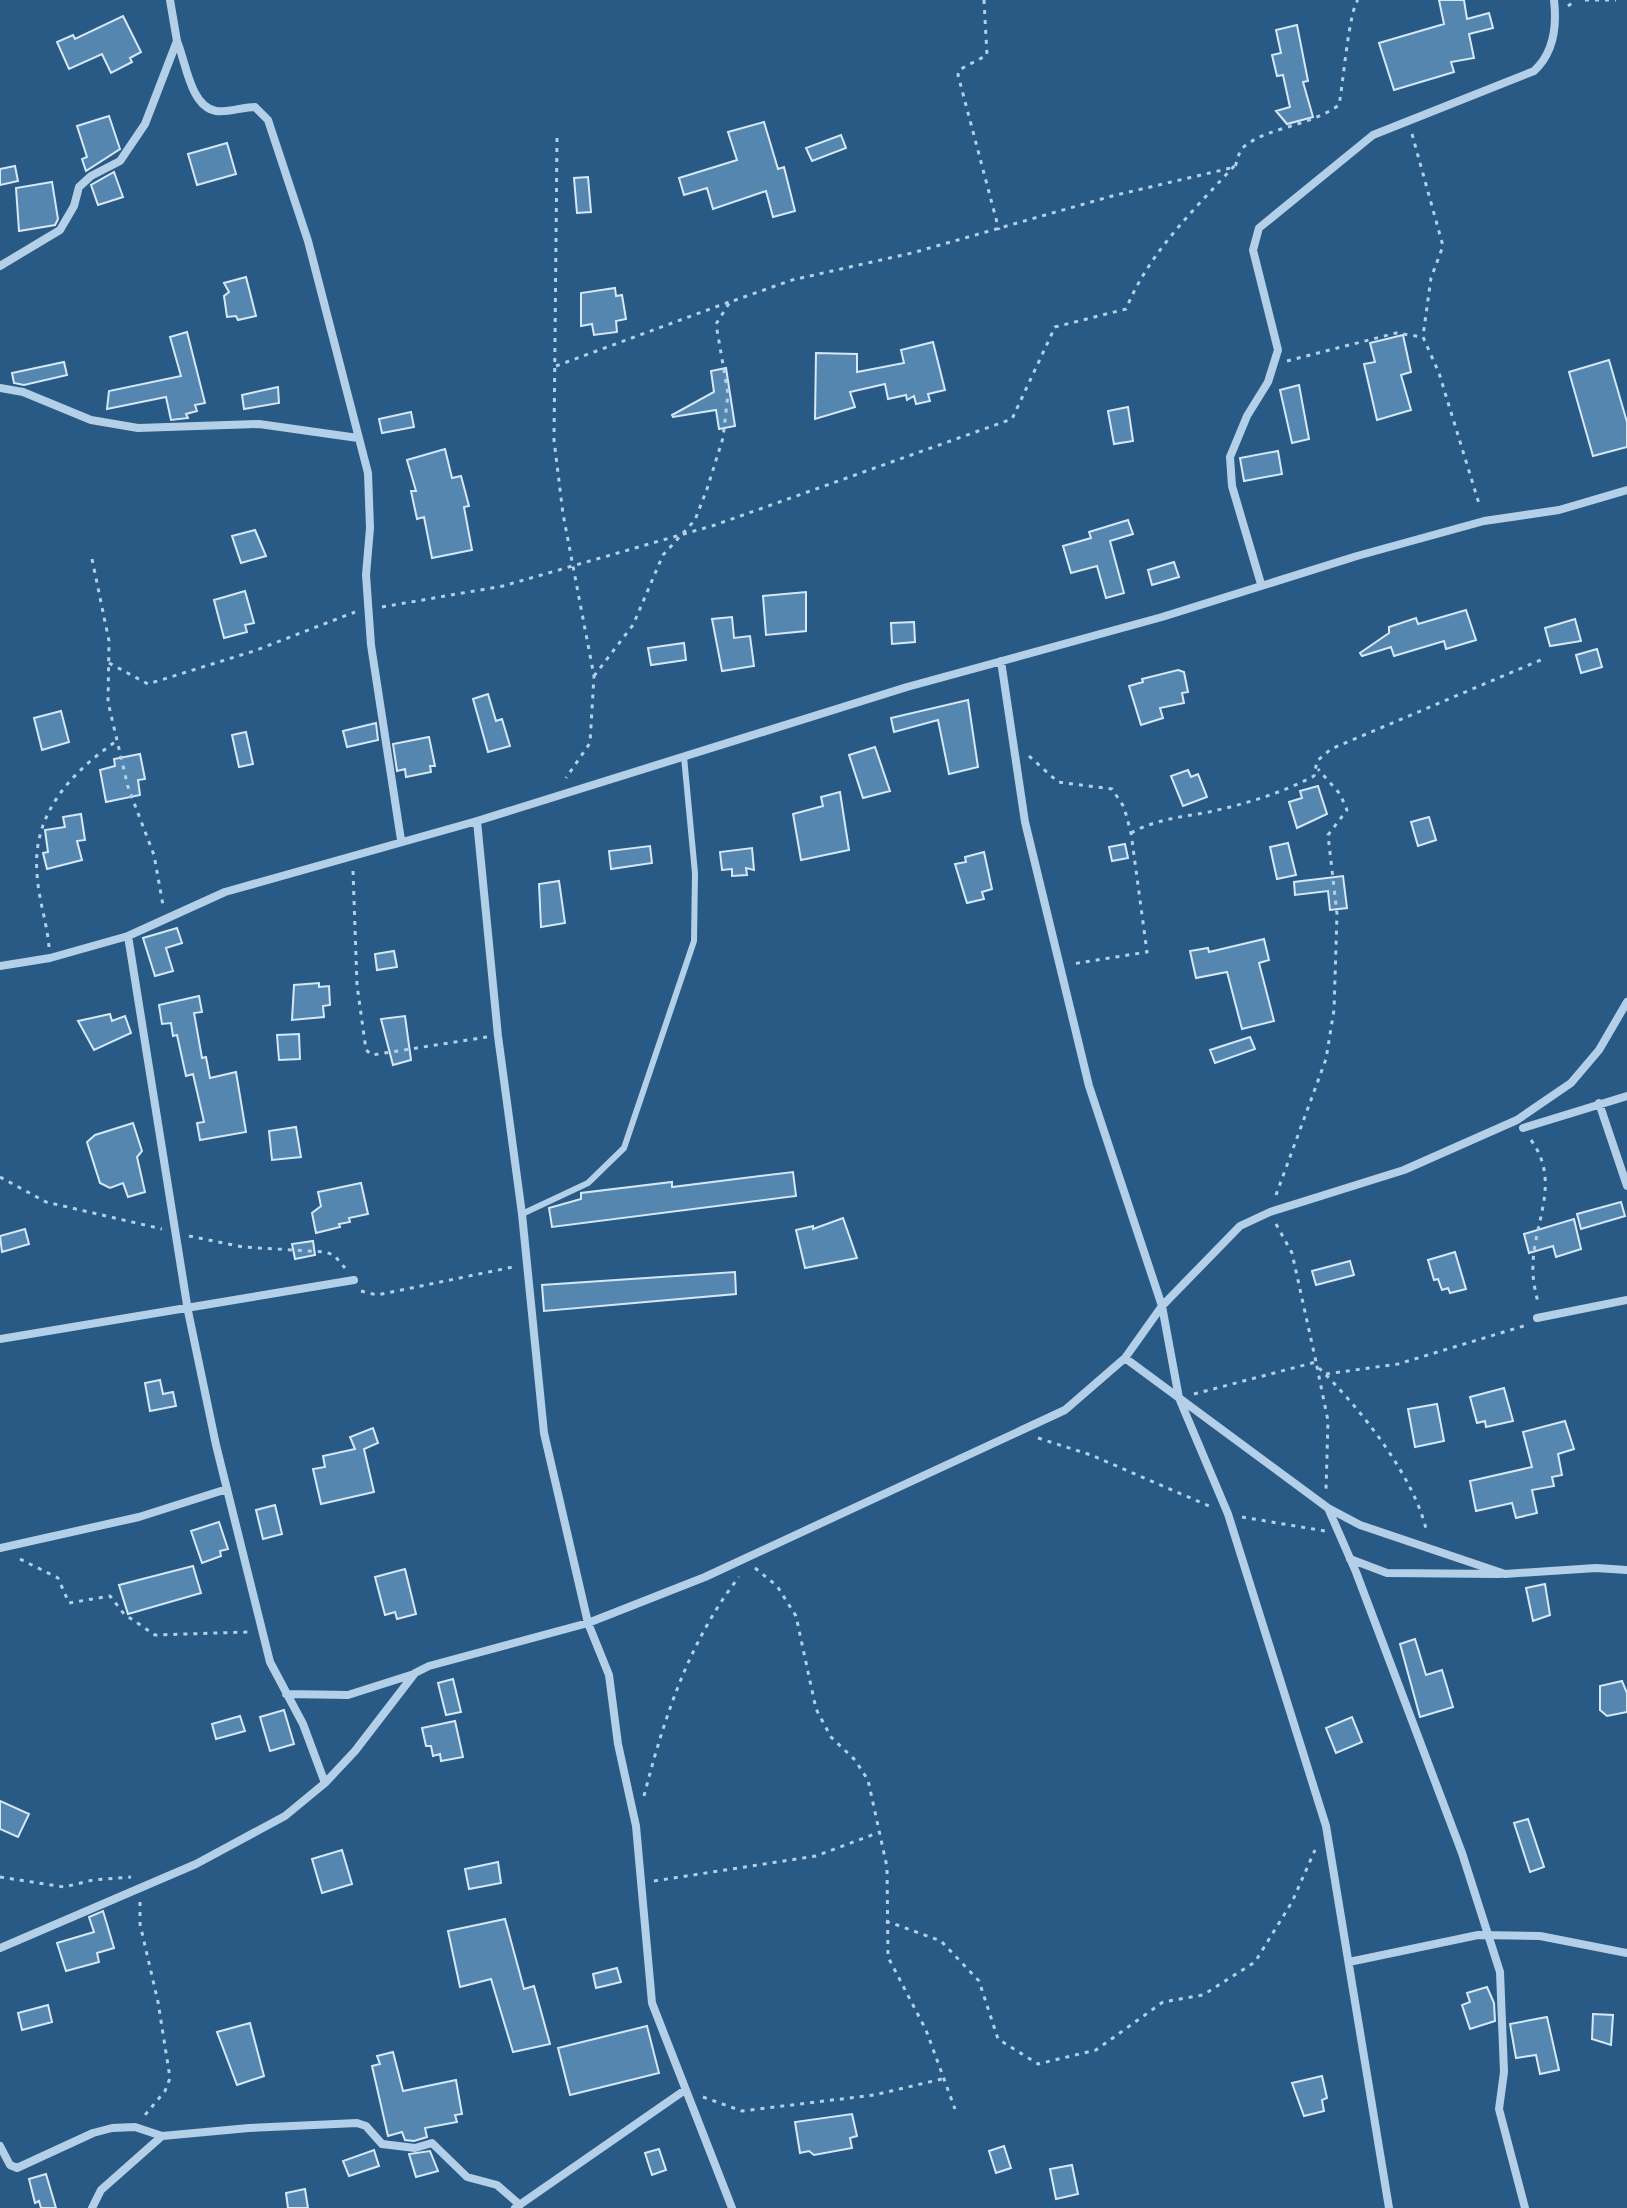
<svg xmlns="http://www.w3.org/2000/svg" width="1627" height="2208" viewBox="0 0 1627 2208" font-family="'IBM Plex Sans',sans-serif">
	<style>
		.building { fill: #5486af; stroke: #d6e8f6; stroke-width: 2 }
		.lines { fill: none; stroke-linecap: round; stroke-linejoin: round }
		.path { stroke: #b3d0e8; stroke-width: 3; stroke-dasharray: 4 6; stroke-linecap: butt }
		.lane { stroke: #b3d0e8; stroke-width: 6 }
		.street { stroke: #b3d0e8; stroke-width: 8 }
	</style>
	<rect width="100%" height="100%" fill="#285a85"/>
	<path class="building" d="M1439,0H1464L1467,19L1489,13L1493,28L1469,34L1474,58L1451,62L1454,72L1394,90L1379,43L1444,24Z
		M123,16L141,52L130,58L132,62L111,73L102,54L69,69L57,42L73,35L75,39Z
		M1297,25L1308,81L1303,82L1313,117L1287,124L1276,111L1290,107L1283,75L1277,76L1272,55L1281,53L1276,30Z
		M109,116L120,149L86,171L82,159L87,157L77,126Z
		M764,122L778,169L784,167L795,211L773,217L766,191L713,209L707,188L684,195L679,178L737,160L728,132Z
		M841,135L846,148L812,161L806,148Z
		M227,143L236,174L197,185L188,154Z
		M15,166L18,181L0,185V169Z
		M114,172L123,197L98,205L91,185Z
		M588,177L591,212L577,213L574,178Z
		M52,182L58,219L55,225L19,231L16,188Z
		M246,277L256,316L238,320L236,316L227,317L224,296L229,292L224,283Z
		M615,288L616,296L622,295L626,319L616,321L617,332L594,335L592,324L581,326V293Z
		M187,332L205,403L195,405L197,411L186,414L188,418L171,420L166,397L107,409L109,391L181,376L170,337Z
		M1403,335L1411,372L1401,375L1411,410L1377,420L1364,364L1375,362L1370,343Z
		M933,342L945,390L928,394L930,401L916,404L914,396L907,400L906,395L888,399L885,384L850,392L855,407L815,419L816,353L857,354V372L904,363L901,350Z
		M1609,360L1627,422V447L1593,456L1569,372Z
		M64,362L67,375L24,385L14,383L12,373Z
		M726,368L735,426L719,429L716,410L673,417L672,415L714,392L711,371Z
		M1299,385L1309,439L1292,443L1280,390Z
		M278,387L279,403L244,409L242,395Z
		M1128,407L1133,441L1114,444L1108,411Z
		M411,412L414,427L382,433L379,419Z
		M445,449L452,478L461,476L469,506L464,507L472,550L432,558L424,517L417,519L411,491H416L407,460Z
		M1278,451L1282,474L1244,481L1240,458Z
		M1128,520L1133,534L1110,541L1124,593L1106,598L1097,566L1071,573L1063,546L1091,538L1089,532Z
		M255,530L266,556L241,563L232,536Z
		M1174,562L1179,577L1152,585L1148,570Z
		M245,591L254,623L245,625L247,632L224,638L214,600Z
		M806,592V631L766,635L763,596Z
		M1466,610L1476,640L1446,649L1444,641L1394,656L1391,647L1362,656L1360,653L1389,633V627L1416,618L1418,624Z
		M732,617L734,638L750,636L754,666L722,671L712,619Z
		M1575,619L1581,641L1550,646L1545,628Z
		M914,622L915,642L892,644L891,623Z
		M684,643L686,660L651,665L648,648Z
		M1597,649L1602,667L1581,673L1576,655Z
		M1178,670L1184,672L1188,692L1182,693L1184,703L1160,708L1163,718L1141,725L1129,686L1143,682L1142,679Z
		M488,694L496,721L502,719L510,746L488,752L473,699Z
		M968,700L978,767L949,774L938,720L894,732L891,718Z
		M61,711L69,742L42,750L34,718Z
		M376,723L378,740L347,747L343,731Z
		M246,732L253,764L239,767L232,735Z
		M429,737L435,766H430L431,772L406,777L405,769L397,771L393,744Z
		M875,747L890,791L863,798L849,755Z
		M140,754L145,779L138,780L140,795L106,802L100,770L115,766L114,759Z
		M1188,770L1191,777L1198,774L1207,797L1183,806L1171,776Z
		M1318,786L1327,814L1297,828L1289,802L1302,798L1300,791Z
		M840,792L849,850L801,860L793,814L823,806L821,797Z
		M81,814L85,840L77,841L82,860L47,869L43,853L48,852L45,830L65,827L63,817Z
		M1429,817L1436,840L1418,846L1411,822Z
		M1288,843L1296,875L1277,879L1270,847Z
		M1125,844L1128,858L1112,861L1109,847Z
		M650,846L652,863L611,869L609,851Z
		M752,848L754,870L746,868L747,875L732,876V869L722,870L720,852Z
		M984,852L992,889L982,892L984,899L967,903L955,864L966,862L965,857Z
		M1343,876L1347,908L1330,910L1328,891L1295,895L1294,882Z
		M559,881L565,923L541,927L539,884Z
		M177,928L182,943L166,948L173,971L155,976L143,938Z
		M1264,939L1269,960L1259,963L1274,1021L1242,1029L1227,972L1196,978L1190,951L1208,948L1209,952Z
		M394,951L397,967L377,970L375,954Z
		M319,983V987L329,986L330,1005L323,1006L324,1017L292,1020L294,985Z
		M199,996L202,1012L194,1013L202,1058L206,1057L210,1078L236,1072L246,1132L200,1140L197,1123L204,1122L193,1074L186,1076L177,1035L173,1036L171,1023L162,1024L159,1005Z
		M110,1014L112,1021L125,1016L131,1033L94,1050L78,1021Z
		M405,1016L411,1060L393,1065L381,1019Z
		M299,1034L300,1059L279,1060L277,1035Z
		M1250,1037L1255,1049L1215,1063L1210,1050Z
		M133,1123L142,1151L137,1157L145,1192L128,1197L123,1183L110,1188L100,1183L87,1142L95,1135Z
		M296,1127L301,1157L272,1160L269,1131Z
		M793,1172L796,1196L552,1227L549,1208L581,1199V1193L672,1182V1187Z
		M361,1183L368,1214L349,1218L350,1222L339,1224L340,1227L316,1233L312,1213L321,1206L318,1192Z
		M1621,1202L1625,1216L1581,1229L1577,1214Z
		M843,1218L857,1258L805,1268L796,1230L813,1226V1229Z
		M1574,1219L1581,1249L1556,1257L1553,1246L1529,1253L1524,1234Z
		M25,1229L29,1244L2,1252L0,1236Z
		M313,1241L315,1255L295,1259L292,1244Z
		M1455,1252L1466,1289L1450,1293L1448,1288L1442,1290L1438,1279L1434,1280L1428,1260Z
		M1350,1261L1354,1275L1316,1285L1312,1271Z
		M735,1272L736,1294L544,1311L542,1285Z
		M160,1380L163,1394L173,1392L176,1406L150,1411L145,1383Z
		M1504,1388L1513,1421L1486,1427L1485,1421L1477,1423L1470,1397Z
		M1437,1404L1444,1441L1415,1447L1408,1409Z
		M1565,1421L1574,1449L1558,1454L1562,1475L1552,1477L1554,1486L1532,1490L1537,1513L1516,1518L1512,1503L1476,1511L1470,1481L1532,1467L1523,1432Z
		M373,1428L378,1443L364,1449L374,1492L321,1504L313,1469L325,1467L323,1456L355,1449L350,1437Z
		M275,1505L282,1534L263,1539L256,1510Z
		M219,1522L228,1549L220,1551L221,1556L202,1563L191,1531Z
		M193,1566L201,1593L128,1614L119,1585Z
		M405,1569L416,1614L397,1619L395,1612L385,1615L375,1577Z
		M1545,1584L1550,1615L1533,1621L1526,1588Z
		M1415,1639L1426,1675L1442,1670L1453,1707L1420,1717L1400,1644Z
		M453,1679L461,1712L446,1715L438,1683Z
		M1622,1681L1627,1693V1712L1607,1716L1600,1710V1686Z
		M284,1710L294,1744L270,1751L260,1717Z
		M240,1716L245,1731L216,1739L212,1724Z
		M1352,1717L1362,1742L1336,1753L1326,1728Z
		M455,1721L463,1757L441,1761L440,1754L433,1756L431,1746H426L422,1728Z
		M0,1801L29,1814L18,1837L0,1829Z
		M1528,1819L1544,1867L1530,1872L1514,1823Z
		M342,1850L352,1884L322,1893L312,1859Z
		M498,1862L501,1883L469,1889L465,1869Z
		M103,1911L114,1948L97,1953L99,1962L66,1971L57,1943L94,1932L89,1917Z
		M505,1919L524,1989L534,1986L550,2044L513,2052L491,1979L460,1987L448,1931Z
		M617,1968L621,1982L596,1988L593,1974Z
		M1487,1987L1494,2003L1495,2021L1470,2029L1462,2005L1470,2002L1467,1993Z
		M48,2005L52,2022L22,2030L18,2013Z
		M1593,2014L1613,2015L1611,2045L1592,2039Z
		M1547,2017L1559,2070L1540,2074L1536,2055L1516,2058L1510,2024Z
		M250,2023L264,2076L237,2085L217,2032Z
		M647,2026L659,2073L570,2095L558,2048Z
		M393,2052L403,2091L456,2080L462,2114L455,2115L457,2122L425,2128L427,2137L414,2141L405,2140L402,2132L388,2136L372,2066L380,2064L377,2056Z
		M1322,2076L1327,2098L1322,2100L1324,2111L1304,2116L1292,2083Z
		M852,2114L857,2136L850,2138L852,2148L814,2155L809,2151L800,2153L795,2122Z
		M1004,2146L1011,2168L996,2173L989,2151Z
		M659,2149L666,2170L652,2175L645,2153Z
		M374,2150L379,2166L349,2176L343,2161Z
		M430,2151L438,2171L416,2177L409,2154Z
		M1072,2165L1078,2194L1056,2199L1050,2169Z
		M46,2174L56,2208H41L39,2201L35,2203L29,2179Z
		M305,2189L308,2208H288L286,2193Z"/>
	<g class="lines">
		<path class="path" d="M984,0L987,55L959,70L958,75L999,230
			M1585,0H1616
			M1568,6L1576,0
			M1412,134L1443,246L1431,278L1423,336
			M557,138L554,440L563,514L594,676L590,743L566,778
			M1287,361L1396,333L1423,337L1439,373L1480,507
			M556,366L729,302
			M92,559L109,641L108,702L128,787L154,855L163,905
			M382,607L503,586L715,525L1012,419L1055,327L1126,309C1150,251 1194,210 1236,164
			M109,663L148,684L254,651L355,612
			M594,676L633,625L663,555L695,520L707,489L723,438L728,394L716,324L730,302L792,280L912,253L1112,196L1235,167C1238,158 1239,150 1246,145C1270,127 1310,126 1339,105C1343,85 1349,10 1358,0
			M1029,756L1058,782L1112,789L1124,807L1131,833L1147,952L1072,964
			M1131,833C1156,819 1182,817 1209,812C1245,804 1282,793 1314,776L1317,761L1331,749L1543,659
			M353,871L357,985L366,1050L372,1055L487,1037
			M49,947C47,922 38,898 37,873C32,814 71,773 115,742
			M1531,1140C1563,1184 1531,1225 1533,1272C1533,1283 1536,1293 1538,1303
			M0,1177L46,1202L162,1229
			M1276,1195L1326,1059L1334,1010L1337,914L1328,835L1347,810L1340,794L1318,769
			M1276,1224L1292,1253L1316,1362
			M189,1236L243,1247L325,1252L334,1255L345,1268
			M361,1291L377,1295L513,1267
			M1319,1368C1360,1408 1415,1477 1427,1533
			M1326,1374L1398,1364L1527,1325
			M1194,1394L1316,1362L1328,1421L1326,1490
			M1038,1438L1091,1455L1209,1506
			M1242,1517L1325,1531
			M20,1559L58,1578L69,1603L110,1596L124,1614L155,1635L248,1632
			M755,1568L777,1586L796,1616L816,1709L831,1737L855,1760L868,1780L887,1867L888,1957L926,2030L955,2109
			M644,1796C664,1718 689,1641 739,1577
			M0,1877L64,1887L93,1880L131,1877
			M654,1881L816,1856L880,1832
			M140,1902V1924L158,2002L170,2078L165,2091L145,2115
			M886,1921L941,1941L979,1981L998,2039L1038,2064L1096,2050L1163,2002L1203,1995L1255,1962L1292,1902L1315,1850
			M703,2097L742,2111L874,2095L942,2079"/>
		<path class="lane" d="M522,1214L588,1183L624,1148L694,941L695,873L684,757"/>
		<path class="street" d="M177,41C186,62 190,106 216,111C227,113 243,107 255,107L268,120L308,241L368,473L370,528L366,575L371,645L401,840
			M0,266L60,230L74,206L79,187L91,176L120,161L145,124L177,41L170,0
			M0,388L23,392L91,420L138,428L259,424L358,438
			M1261,584L1232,486L1230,457L1247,416L1268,382L1278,350L1253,250L1259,228L1373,135L1534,71C1554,53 1557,26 1554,0
			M1001,661L1025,822L1089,1086L1162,1306L1179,1398L1228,1514L1326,1826L1389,2208
			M477,821L498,1036L522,1214L544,1433L588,1623L609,1675L618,1744L636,1826L652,2003L732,2208
			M128,936L188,1311L216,1445L270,1662L303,1724L325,1783
			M0,966L50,958L128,936L225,892L477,821L907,687L1162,617L1357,556L1484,521L1559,510L1627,490
			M1599,1103L1627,1186
			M1523,1128L1627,1096
			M1537,1318L1627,1300
			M0,1339L354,1280
			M1125,1358L1328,1508L1360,1525L1505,1574L1596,1568L1627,1570
			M1328,1508L1356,1572L1462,1853L1500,1972L1504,2072L1499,2109L1525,2208
			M0,1548L139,1517L227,1489
			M1350,1559L1387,1573L1500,1574
			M286,1694L348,1695L414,1674
			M0,1948L196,1864L285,1816L325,1783L355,1751L415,1673L429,1666L588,1623L705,1577L1065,1410L1125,1358L1162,1306L1240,1226L1270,1212L1404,1170L1517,1120L1571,1083L1599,1050L1627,1002
			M1349,1962L1478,1935L1540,1936L1627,1953
			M0,2146L10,2165L17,2168L93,2133L112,2128L135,2127L162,2136L249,2128L357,2123L366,2126L382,2144L415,2148L432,2143L467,2177L497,2185L520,2205
			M92,2208L101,2190L162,2136
			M515,2208L685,2090"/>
	</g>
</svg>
